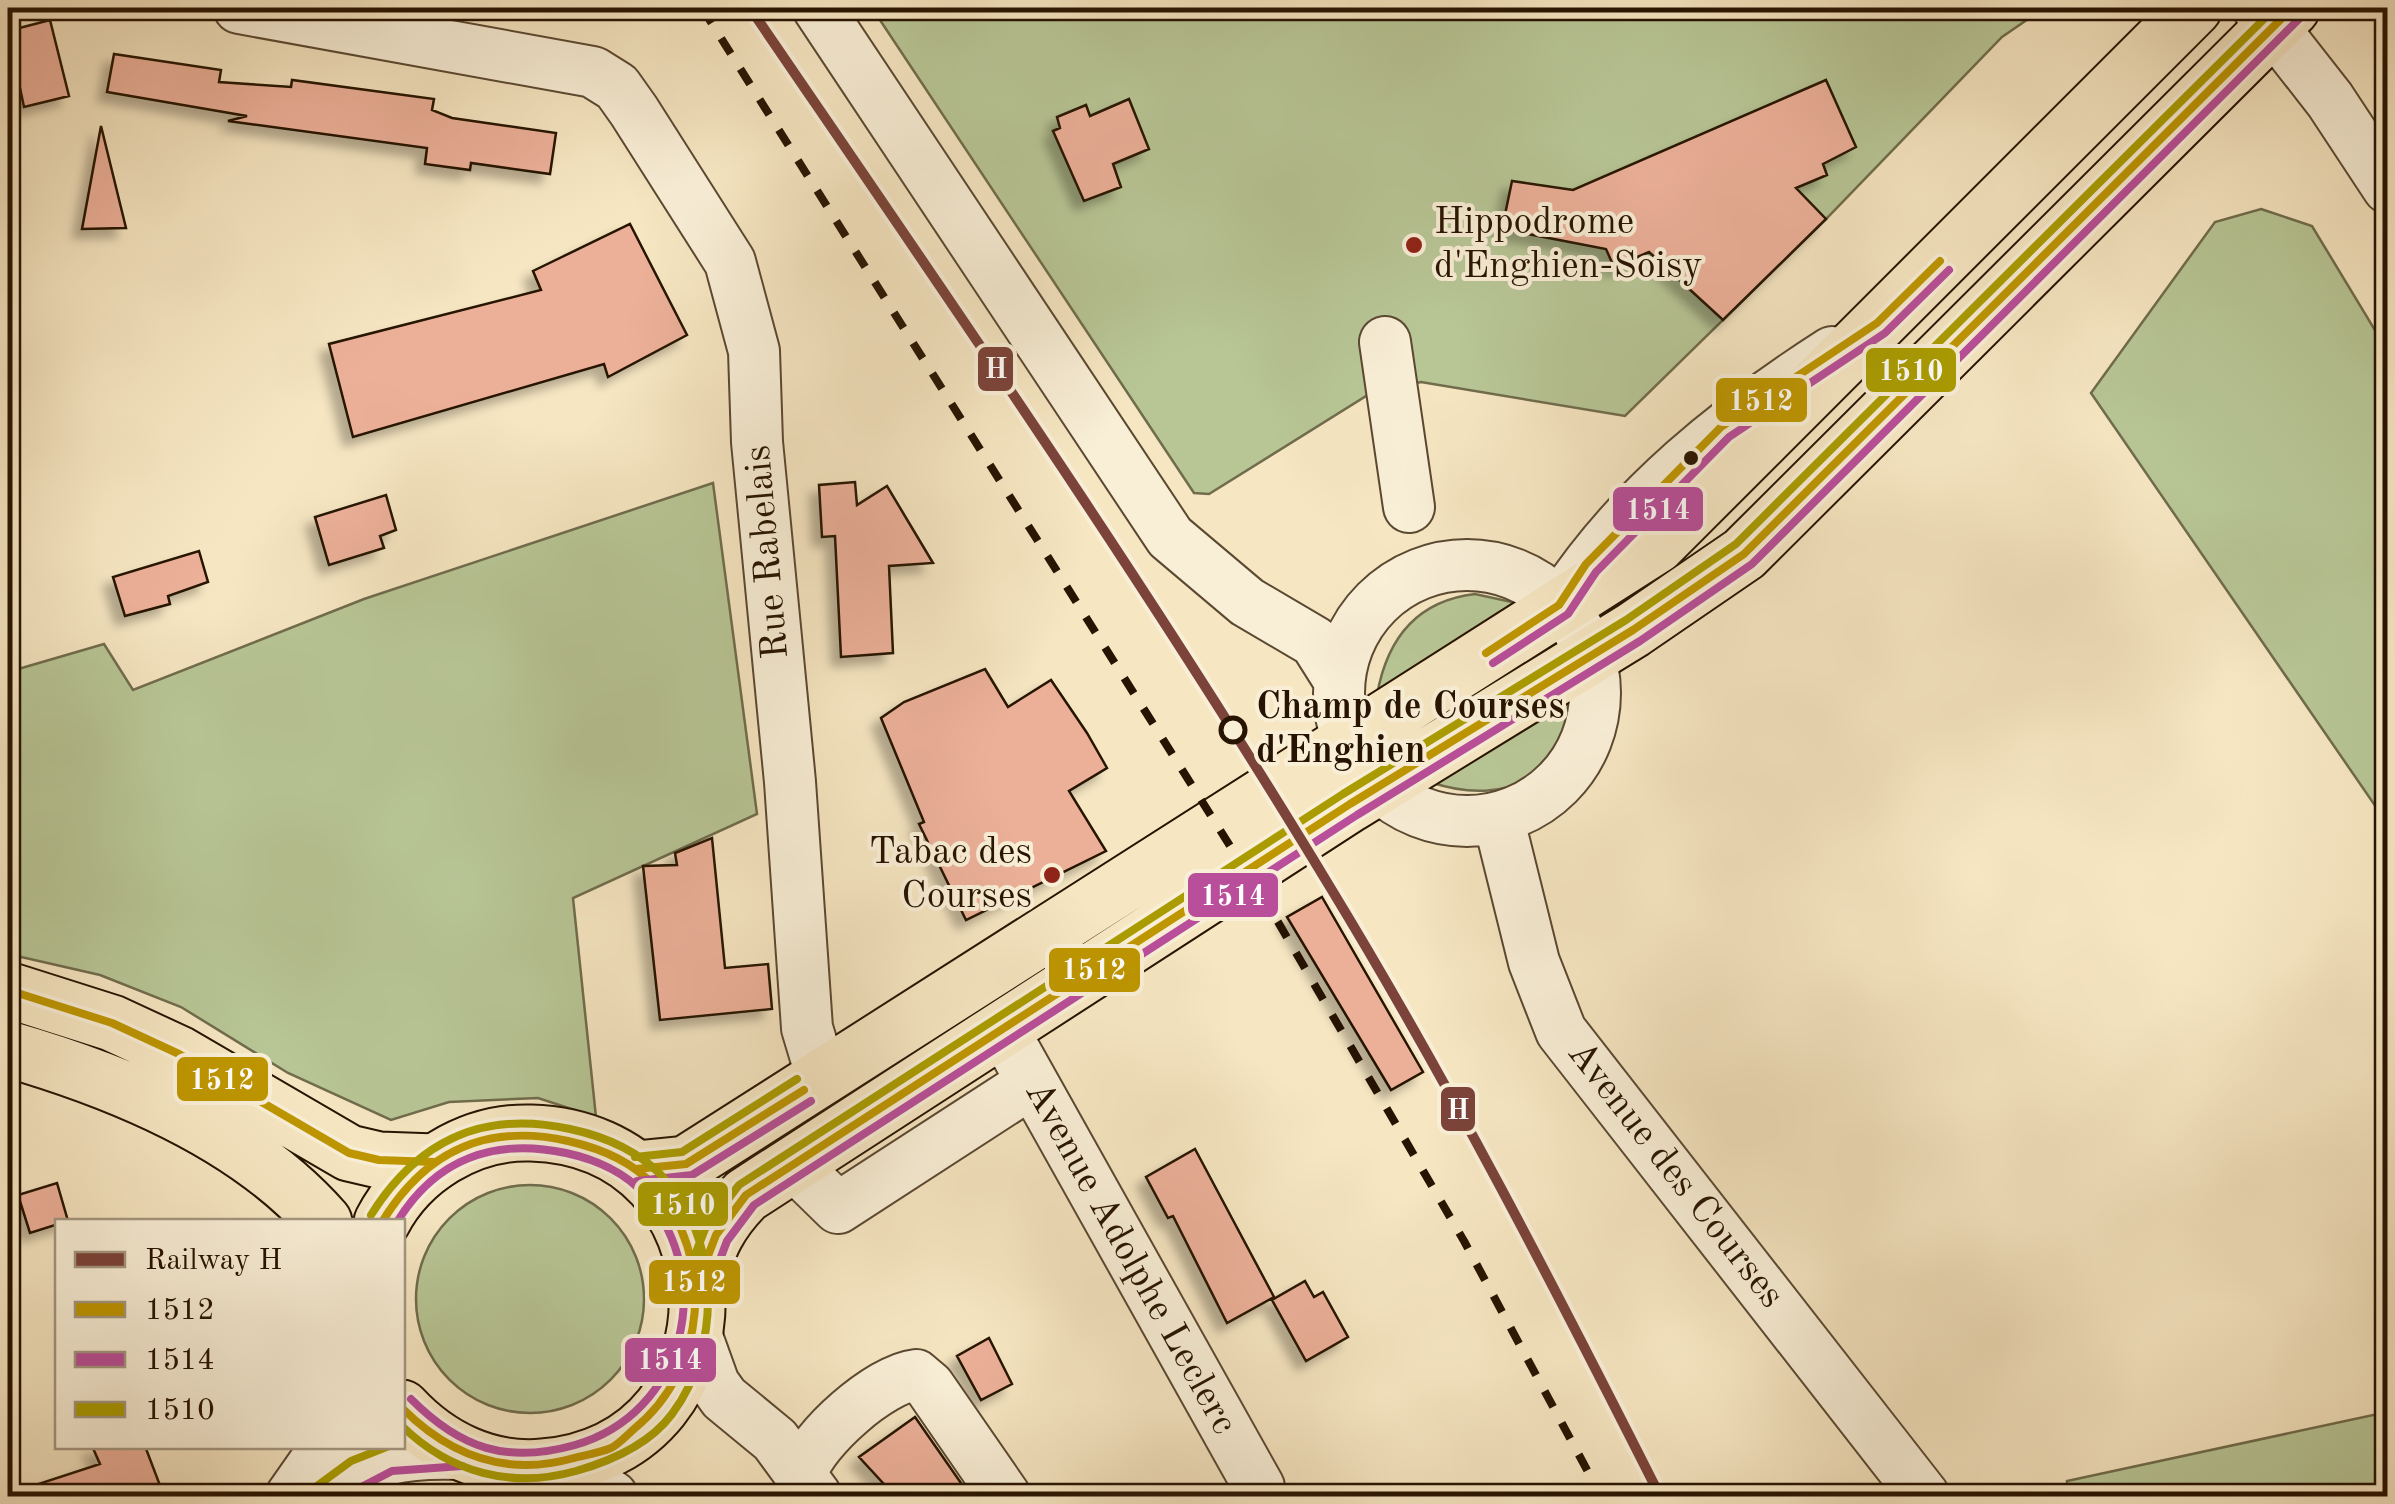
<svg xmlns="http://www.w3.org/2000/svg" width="2395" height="1504" viewBox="0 0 2395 1504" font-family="'Old Standard TT',serif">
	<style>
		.green { fill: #b8c696; stroke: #706c4c; stroke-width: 2.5 }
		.building { fill: #ecb099; stroke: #271301; stroke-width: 2.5; filter: url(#shadow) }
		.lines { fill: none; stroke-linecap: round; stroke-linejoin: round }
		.minor-casing { stroke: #5b4831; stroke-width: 54 }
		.major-casing { stroke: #271301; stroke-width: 59 }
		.highway-casing { stroke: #271301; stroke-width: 59 }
		.minor { stroke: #f9efd7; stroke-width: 50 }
		.major { stroke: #f6e6c2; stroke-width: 55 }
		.highway { stroke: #f6e6c2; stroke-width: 55 }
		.rail { stroke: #271301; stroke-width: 8; stroke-dasharray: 18 18; stroke-linecap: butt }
		.bus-1-casing { stroke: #f9efd7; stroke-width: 15 }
		.bus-2-casing { stroke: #f9efd7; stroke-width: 15 }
		.bus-3-casing { stroke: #f9efd7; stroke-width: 15 }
		.bus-1 { stroke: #be9600; stroke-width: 8 }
		.bus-2 { stroke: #b94e9a; stroke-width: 8 }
		.bus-3 { stroke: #aa9c00; stroke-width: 8 }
		.rail-1-casing { stroke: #f9efd7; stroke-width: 18 }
		.rail-1 { stroke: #7b4339; stroke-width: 10 }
		.poi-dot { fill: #8f2418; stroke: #f9efd7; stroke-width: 4 }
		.bus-dot { fill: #271301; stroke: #f9efd7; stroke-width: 4 }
		.stop-dot { fill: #f9efd7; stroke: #271301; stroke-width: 5 }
		.labels { text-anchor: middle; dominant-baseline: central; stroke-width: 8; stroke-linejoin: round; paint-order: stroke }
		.poi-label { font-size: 38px; fill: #271301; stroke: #f9efd7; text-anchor: start }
		.street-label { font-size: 38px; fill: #271301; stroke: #f9efd7 }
		.stop-label { font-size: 38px; font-weight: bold; fill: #271301; stroke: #f9efd7; text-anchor: start }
		.line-badge { stroke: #f9efd7; stroke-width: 4 }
		.badge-label { font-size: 28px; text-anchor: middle; font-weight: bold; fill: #fff }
	</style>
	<defs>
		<filter id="shadow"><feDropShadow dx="-9" dy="9" stdDeviation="5" flood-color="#0004"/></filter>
	</defs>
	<rect width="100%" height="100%" fill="#f6e6c2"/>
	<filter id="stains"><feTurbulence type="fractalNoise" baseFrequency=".002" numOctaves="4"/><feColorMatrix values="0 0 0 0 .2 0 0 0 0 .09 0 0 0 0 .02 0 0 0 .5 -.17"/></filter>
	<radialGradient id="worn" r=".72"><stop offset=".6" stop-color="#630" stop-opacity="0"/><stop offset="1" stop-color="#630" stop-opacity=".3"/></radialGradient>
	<path class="green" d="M872,8H2044L2002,37L1826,219L1625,416L1421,382L1371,393L1209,494L1194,493Z
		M2261,209L2312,226L2387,350V823L2091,393L2215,222Z
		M713,483L757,814L573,898L596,1117L538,1098L449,1102L391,1120L288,1073L181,1007L100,975L8,954V672L104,644L133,690L364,599Z
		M1475,594L1521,604L1377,695C1387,639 1416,601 1475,594Z
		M1576,688C1569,773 1510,809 1430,782Z
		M416 1299a114 114 0 1 1 228 0a114 114 0 1 1-228 0Z
		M2387,1412V1496H2067V1481Z"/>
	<path class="building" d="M50,20L69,96L24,107L8,31Z
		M114,54L221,70L219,82L291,87L292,80L434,99L432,110L452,118L556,133L550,174L471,163L470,170L425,164L427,148L228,121L247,116L107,92Z
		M1826,80L1856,147L1823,164L1827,175L1796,188L1826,219L1723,320L1649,252L1614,267L1606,249L1502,229L1512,181L1573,190Z
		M1129,99L1149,149L1113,164L1121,187L1084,201L1053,131L1060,128L1057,117L1086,105L1090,116Z
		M101,126L126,228L82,229Z
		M630,224L687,335L608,377L604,364L353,437L329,344L541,290L533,271Z
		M855,482L857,505L887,486L933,563L889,566L893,653L841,657L835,536L822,537L819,485Z
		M386,495L396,530L380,536L384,548L329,565L315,517Z
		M199,551L208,582L168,596L170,604L125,616L113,577Z
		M985,669L1008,707L1051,680L1087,733L1107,768L1069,791L1106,851L966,920L919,824L924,822L881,718L904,702Z
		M712,838L725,968L768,964L772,1009L660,1020L643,866L677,865L675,853Z
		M1322,897L1423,1072L1391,1090L1287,917Z
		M1195,1149L1274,1297L1227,1323L1173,1216L1168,1218L1146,1177Z
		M57,1183L68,1221L30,1233L18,1195Z
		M1305,1281L1314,1297L1323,1292L1348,1337L1306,1361L1272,1300Z
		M989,1338L1012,1384L981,1400L957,1356Z
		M915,1417L970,1496H895L859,1457Z
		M92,1446H145L164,1496H24L23,1489L100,1464Z"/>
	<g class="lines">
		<g class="minor-casing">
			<path id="minor" d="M239,8L593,72L617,87L634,111L730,262L754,351L757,442L790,782L807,1028L822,1078
				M818,8L1170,537L1247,602L1315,642L1339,680
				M2258,8L2330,100L2388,188
				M1385,342L1409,507
				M1339 693a128 128 0 1 1 256 0a128 128 0 1 1-256 0Z
				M1562,601C1630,497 1729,418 1832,352
				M1498,817L1534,962L1561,1031L1924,1496
				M1002,1028L1259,1487
				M793,1164L838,1208L1031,1083
				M696,1334L714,1384L724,1398L775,1440L816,1496
				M563,1466L612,1496
				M802,1473C812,1439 880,1379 916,1375L929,1386L1005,1496
				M291,1496L326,1446
				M325,1496C368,1456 406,1452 462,1454"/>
		</g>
		<g class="major-casing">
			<path id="major" d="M636,1169L686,1164L1657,545L2194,8
				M382,1222C410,1168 470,1131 531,1133C745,1139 756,1448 543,1467C489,1472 439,1448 402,1408
				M698,1282C708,1246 719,1222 746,1195L1350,804L1633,630L1744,554L2292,8"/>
		</g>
		<g class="highway-casing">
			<path id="highway" d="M8,990L112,1023L179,1054L349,1153L379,1160L435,1162
				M8,1049C119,1081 245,1132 324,1222"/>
		</g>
		<use href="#minor" class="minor"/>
		<use href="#major" class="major"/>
		<use href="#highway" class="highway"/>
		<path class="rail" d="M702,8L1278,922L1464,1241L1601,1496"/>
		<g class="bus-1-casing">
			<path id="bus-1" d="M1486,653L1559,605L1586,564L1721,427L1877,323L1940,261
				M8,990L112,1023L179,1054L349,1153L379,1160L435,1162
				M636,1169L686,1164L804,1090
				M382,1222C426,1150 487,1123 568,1141C599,1148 633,1162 654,1186C716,1258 707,1370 634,1429C627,1435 619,1444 611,1448C599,1453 586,1455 574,1458C507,1477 451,1457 402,1408
				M698,1282L716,1235L746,1195L1350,804L1633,630L1744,554L2292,8"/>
		</g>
		<g class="bus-2-casing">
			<path id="bus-2" d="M1493,663L1568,614L1596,572L1729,437L1885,333L1949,270
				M637,1181L692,1175L811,1101
				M397,1222C436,1158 495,1138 566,1153C594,1159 625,1172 645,1195C718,1280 684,1414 575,1445C507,1464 461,1449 411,1399
				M710,1286L727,1241L754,1205L1357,815L1640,641L1752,564L2301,17
				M344,1496L392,1471L462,1466"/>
		</g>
		<g class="bus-3-casing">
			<path id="bus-3" d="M635,1157L682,1152L797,1079
				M371,1215C418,1140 483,1110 570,1129C603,1136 637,1150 662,1176C721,1238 722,1347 672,1414C649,1445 611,1461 576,1471C512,1489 450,1473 402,1426
				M686,1278L705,1229L739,1185L1343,794L1626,620L1736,544L2275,8
				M317,1486L351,1461L389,1446"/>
		</g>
		<use href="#bus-1" class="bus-1"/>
		<use href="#bus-2" class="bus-2"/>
		<use href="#bus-3" class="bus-3"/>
		<g class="rail-1-casing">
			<path id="rail-1" d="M750,8C948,298 1148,586 1330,887C1450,1084 1556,1290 1660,1496"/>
		</g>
		<use href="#rail-1" class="rail-1"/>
	</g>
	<g class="poi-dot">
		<circle cx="1414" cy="245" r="10"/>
		<circle cx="1052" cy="875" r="10"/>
	</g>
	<circle class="bus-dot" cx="1691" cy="458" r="9"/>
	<circle class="stop-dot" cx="1233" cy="730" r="12"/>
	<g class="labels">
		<g class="poi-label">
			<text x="1434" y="223">Hippodrome<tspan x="1434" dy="44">d'Enghien-Soisy</tspan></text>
			<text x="1032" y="853" text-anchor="end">Tabac des<tspan x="1032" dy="44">Courses</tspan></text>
		</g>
		<g class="street-label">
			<text transform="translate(768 552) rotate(-95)">Rue Rabelais</text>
			<text transform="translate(1675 1175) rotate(52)">Avenue des Courses</text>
			<text transform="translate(1130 1258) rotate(61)">Avenue Adolphe Leclerc</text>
		</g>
		<g class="stop-label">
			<text x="1256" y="708">Champ de Courses<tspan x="1256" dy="44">d'Enghien</tspan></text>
		</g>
	</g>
	<g class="line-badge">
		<rect x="976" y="345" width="39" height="48" rx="10" fill="#7b4339"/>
		<rect x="1864" y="346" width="94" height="48" rx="10" fill="#aa9c00"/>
		<rect x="1714" y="376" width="95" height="48" rx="10" fill="#be9600"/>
		<rect x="1611" y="485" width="94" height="48" rx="10" fill="#b94e9a"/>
		<rect x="1186" y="871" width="94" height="48" rx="10" fill="#b94e9a"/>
		<rect x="1047" y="946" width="95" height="48" rx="10" fill="#be9600"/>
		<rect x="175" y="1055" width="95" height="48" rx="10" fill="#be9600"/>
		<rect x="1439" y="1085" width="38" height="48" rx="10" fill="#7b4339"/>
		<rect x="636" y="1180" width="94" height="48" rx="10" fill="#aa9c00"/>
		<rect x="647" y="1258" width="95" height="48" rx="10" fill="#be9600"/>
		<rect x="623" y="1336" width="95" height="48" rx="10" fill="#b94e9a"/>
	</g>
	<g class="badge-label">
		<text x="996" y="378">H</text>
		<text x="1911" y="380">1510</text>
		<text x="1761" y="410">1512</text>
		<text x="1658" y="519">1514</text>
		<text x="1233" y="905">1514</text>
		<text x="1094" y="979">1512</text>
		<text x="222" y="1089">1512</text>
		<text x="1458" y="1119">H</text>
		<text x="683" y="1214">1510</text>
		<text x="694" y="1291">1512</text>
		<text x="670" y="1369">1514</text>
	</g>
	<rect width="2395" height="1504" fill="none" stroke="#f6e6c2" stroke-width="40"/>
	<rect x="10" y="10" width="2375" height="1484" fill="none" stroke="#271301" stroke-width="5"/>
	<rect x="20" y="20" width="2355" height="1464" fill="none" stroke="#271301" stroke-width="2.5"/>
	<rect x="55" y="1219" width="350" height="230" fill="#f9efd7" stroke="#a59781" stroke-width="2.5"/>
	<rect x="75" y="1252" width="50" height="15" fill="#7b4339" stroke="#a59781" stroke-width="2.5"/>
	<text x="145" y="1269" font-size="30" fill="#271301">Railway H</text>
	<rect x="75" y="1302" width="50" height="15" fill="#be9600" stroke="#a59781" stroke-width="2.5"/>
	<text x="145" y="1319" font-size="30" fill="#271301">1512</text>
	<rect x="75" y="1352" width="50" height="15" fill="#b94e9a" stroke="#a59781" stroke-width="2.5"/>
	<text x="145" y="1369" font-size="30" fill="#271301">1514</text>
	<rect x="75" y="1402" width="50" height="15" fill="#aa9c00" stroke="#a59781" stroke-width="2.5"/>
	<text x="145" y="1419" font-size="30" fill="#271301">1510</text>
	<rect width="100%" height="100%" filter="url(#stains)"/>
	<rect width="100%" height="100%" fill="url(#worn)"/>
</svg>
